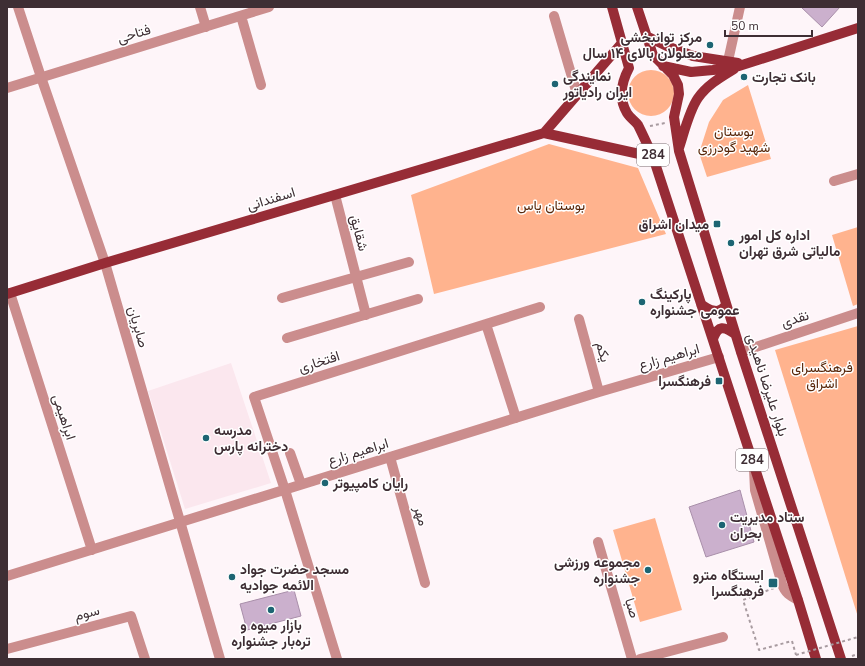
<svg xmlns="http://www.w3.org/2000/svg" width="865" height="666" viewBox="0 0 865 666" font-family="'Nunito Sans',Vazirmatn,sans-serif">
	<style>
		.built { fill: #fbe7ee }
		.green { fill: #ffb38e }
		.building { fill: #cbb0cd; stroke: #a98faa }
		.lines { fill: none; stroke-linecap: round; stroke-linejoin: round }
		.path { stroke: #a89ba0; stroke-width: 2; stroke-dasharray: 3 3; stroke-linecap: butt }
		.minor { stroke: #cb8d8d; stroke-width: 10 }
		.major { stroke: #972c36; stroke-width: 10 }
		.path-bridge { stroke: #a89ba0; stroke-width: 2; stroke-dasharray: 3 3; stroke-linecap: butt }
		.poi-dot { fill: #1d6573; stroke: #fff; stroke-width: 1.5 }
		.labels { text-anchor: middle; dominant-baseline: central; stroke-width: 3; stroke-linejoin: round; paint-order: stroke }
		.shield { fill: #fff; stroke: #786d71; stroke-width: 1 }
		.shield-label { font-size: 13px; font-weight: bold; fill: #3e2e34 }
		.street-label { font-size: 14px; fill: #3e2e34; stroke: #fff }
		.poi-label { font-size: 14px; font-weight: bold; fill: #3e2e34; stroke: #fff; text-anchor: start }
		.park-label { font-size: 14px; fill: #58270a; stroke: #fff }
	</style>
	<rect width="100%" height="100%" fill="#fef5f9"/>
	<path class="built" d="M231,363L271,483L185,509L148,391Z"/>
	<path class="green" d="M628 93a23 23 0 1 1 46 0a23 23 0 1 1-46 0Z
		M748,85L771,159L707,177L699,153L709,122L723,100Z
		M549,144L638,168L666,234L434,294L411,195Z
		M858,227V304L853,306L832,235Z
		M858,326V617L775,350Z
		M655,518L682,610L640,622L613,530Z"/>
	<path class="building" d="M801,7H840L822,27Z
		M740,490L754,542L706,557L689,507Z
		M294,590L301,616L247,630L240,604Z"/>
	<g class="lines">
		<path class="path" d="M650,126L665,123
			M774,588L743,600L759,650L792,641L796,655
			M858,637V638
			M852,656L858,654"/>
		<path class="minor" d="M18,7L41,77L105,263L220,659
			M200,7L206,27
			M241,16L261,85
			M554,16L577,94
			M728,61L740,7
			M7,88L269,7
			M834,181L858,174
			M335,195L366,315
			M10,293L92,550
			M282,298L409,262
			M579,319L599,392
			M486,324L516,418
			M287,338L418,299
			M741,352L858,313
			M290,453L301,484
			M390,457L425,583
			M754,469L755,490L782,584C785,593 790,596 798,600
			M598,542L632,659
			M7,576L599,392L719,357
			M7,649L131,616L145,659
			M337,659L285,490L254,397L540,307
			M640,659L723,637"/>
		<path class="major" d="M612,7L629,68C621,83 618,98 627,113C630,118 635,121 638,125C643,135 648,146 653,157L798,600L816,659
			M637,7L653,55L673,75L678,85L679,94L674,117L679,151L741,352L841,659
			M646,36L669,47L693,56L738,63
			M663,66L691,72L713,70L739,66L858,28
			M544,133L622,43
			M679,148C684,133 689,111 698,98C707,85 721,77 734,69
			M7,294L105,263L544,133L653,157
			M701,304C708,310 721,316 726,304
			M713,339C718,325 724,326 735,334"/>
		<path class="path-bridge" d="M796,655L858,637"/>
	</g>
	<g class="poi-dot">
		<circle cx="710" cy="45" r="4"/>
		<circle cx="744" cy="77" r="4"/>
		<circle cx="555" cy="84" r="4"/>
		<rect x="713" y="220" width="8" height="8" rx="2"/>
		<circle cx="731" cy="243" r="4"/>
		<circle cx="642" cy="302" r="4"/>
		<rect x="715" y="377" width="8" height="8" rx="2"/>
		<circle cx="206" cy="438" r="4"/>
		<circle cx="325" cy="483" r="4"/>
		<circle cx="722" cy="525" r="4"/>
		<circle cx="648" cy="570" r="4"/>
		<circle cx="232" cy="577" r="4"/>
		<rect x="768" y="578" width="10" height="10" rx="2"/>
		<circle cx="271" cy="610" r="4"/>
	</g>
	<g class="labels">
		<g class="shield">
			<rect x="637" y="144" width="32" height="22" rx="3"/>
			<rect x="736" y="449" width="32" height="22" rx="3"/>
		</g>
		<g class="shield-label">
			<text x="653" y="155">284</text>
			<text x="752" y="460">284</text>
		</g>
		<g class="street-label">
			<text transform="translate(134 34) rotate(-17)">فتاحی</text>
			<text transform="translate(271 199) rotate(-17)">اسفندانی</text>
			<text transform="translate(359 233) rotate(76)">شقایق</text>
			<text transform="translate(795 319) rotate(-18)">نقدی</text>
			<text transform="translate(138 327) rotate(74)">صابریان</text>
			<text transform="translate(603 352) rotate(75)">یکم</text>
			<text transform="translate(669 357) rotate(-16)">ابراهیم زارع</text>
			<text transform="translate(319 362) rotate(-18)">افتخاری</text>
			<text transform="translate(767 385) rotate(72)">بلوار علیرضا ناهیدی</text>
			<text transform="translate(64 417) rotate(72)">ابراهیمی</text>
			<text transform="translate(358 452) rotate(-17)">ابراهیم زارع</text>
			<text transform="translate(421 516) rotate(74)">مهر</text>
			<text transform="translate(632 608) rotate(73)">صبا</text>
			<text transform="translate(87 613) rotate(-15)">سوم</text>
		</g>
		<g class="poi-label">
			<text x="702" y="37" text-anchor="end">مرکز توانبخشی<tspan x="702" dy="16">معلولان بالای ۱۴ سال</tspan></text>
			<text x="563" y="76">نمایندگی<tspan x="563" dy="16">ایران رادیاتور</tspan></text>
			<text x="752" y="77">بانک تجارت</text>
			<text x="709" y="224" text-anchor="end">میدان اشراق</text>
			<text x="739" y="235">اداره کل امور<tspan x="739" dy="16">مالیاتی شرق تهران</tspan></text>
			<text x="650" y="294">پارکینگ<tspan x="650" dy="16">عمومی جشنواره</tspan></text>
			<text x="711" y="381" text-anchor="end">فرهنگسرا</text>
			<text x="214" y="430">مدرسه<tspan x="214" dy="16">دخترانه پارس</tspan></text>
			<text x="333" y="483">رایان کامپیوتر</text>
			<text x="730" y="517">ستاد مدیریت<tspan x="730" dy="16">بحران</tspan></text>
			<text x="640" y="562" text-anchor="end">مجموعه ورزشی<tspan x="640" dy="16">جشنواره</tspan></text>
			<text x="240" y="569">مسجد حضرت جواد<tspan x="240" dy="16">الائمه جوادیه</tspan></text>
			<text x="764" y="575" text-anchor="end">ایستگاه مترو<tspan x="764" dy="16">فرهنگسرا</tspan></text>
			<text x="271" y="625" text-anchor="middle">بازار میوه و<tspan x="271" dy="16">تره‌بار جشنواره</tspan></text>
		</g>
		<g class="park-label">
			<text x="734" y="131">بوستان<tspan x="734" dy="16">شهید گودرزی</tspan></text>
			<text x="551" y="205">بوستان یاس</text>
			<text x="822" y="367">فرهنگسرای<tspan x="822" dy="16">اشراق</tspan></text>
		</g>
	</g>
	<rect width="865" height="666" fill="none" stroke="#3e2e34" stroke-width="16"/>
	<path d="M725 30v6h87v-6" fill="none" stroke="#3e2e34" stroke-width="2"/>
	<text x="731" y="30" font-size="12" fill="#3e2e34" stroke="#ffffff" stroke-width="3" paint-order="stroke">50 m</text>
</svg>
